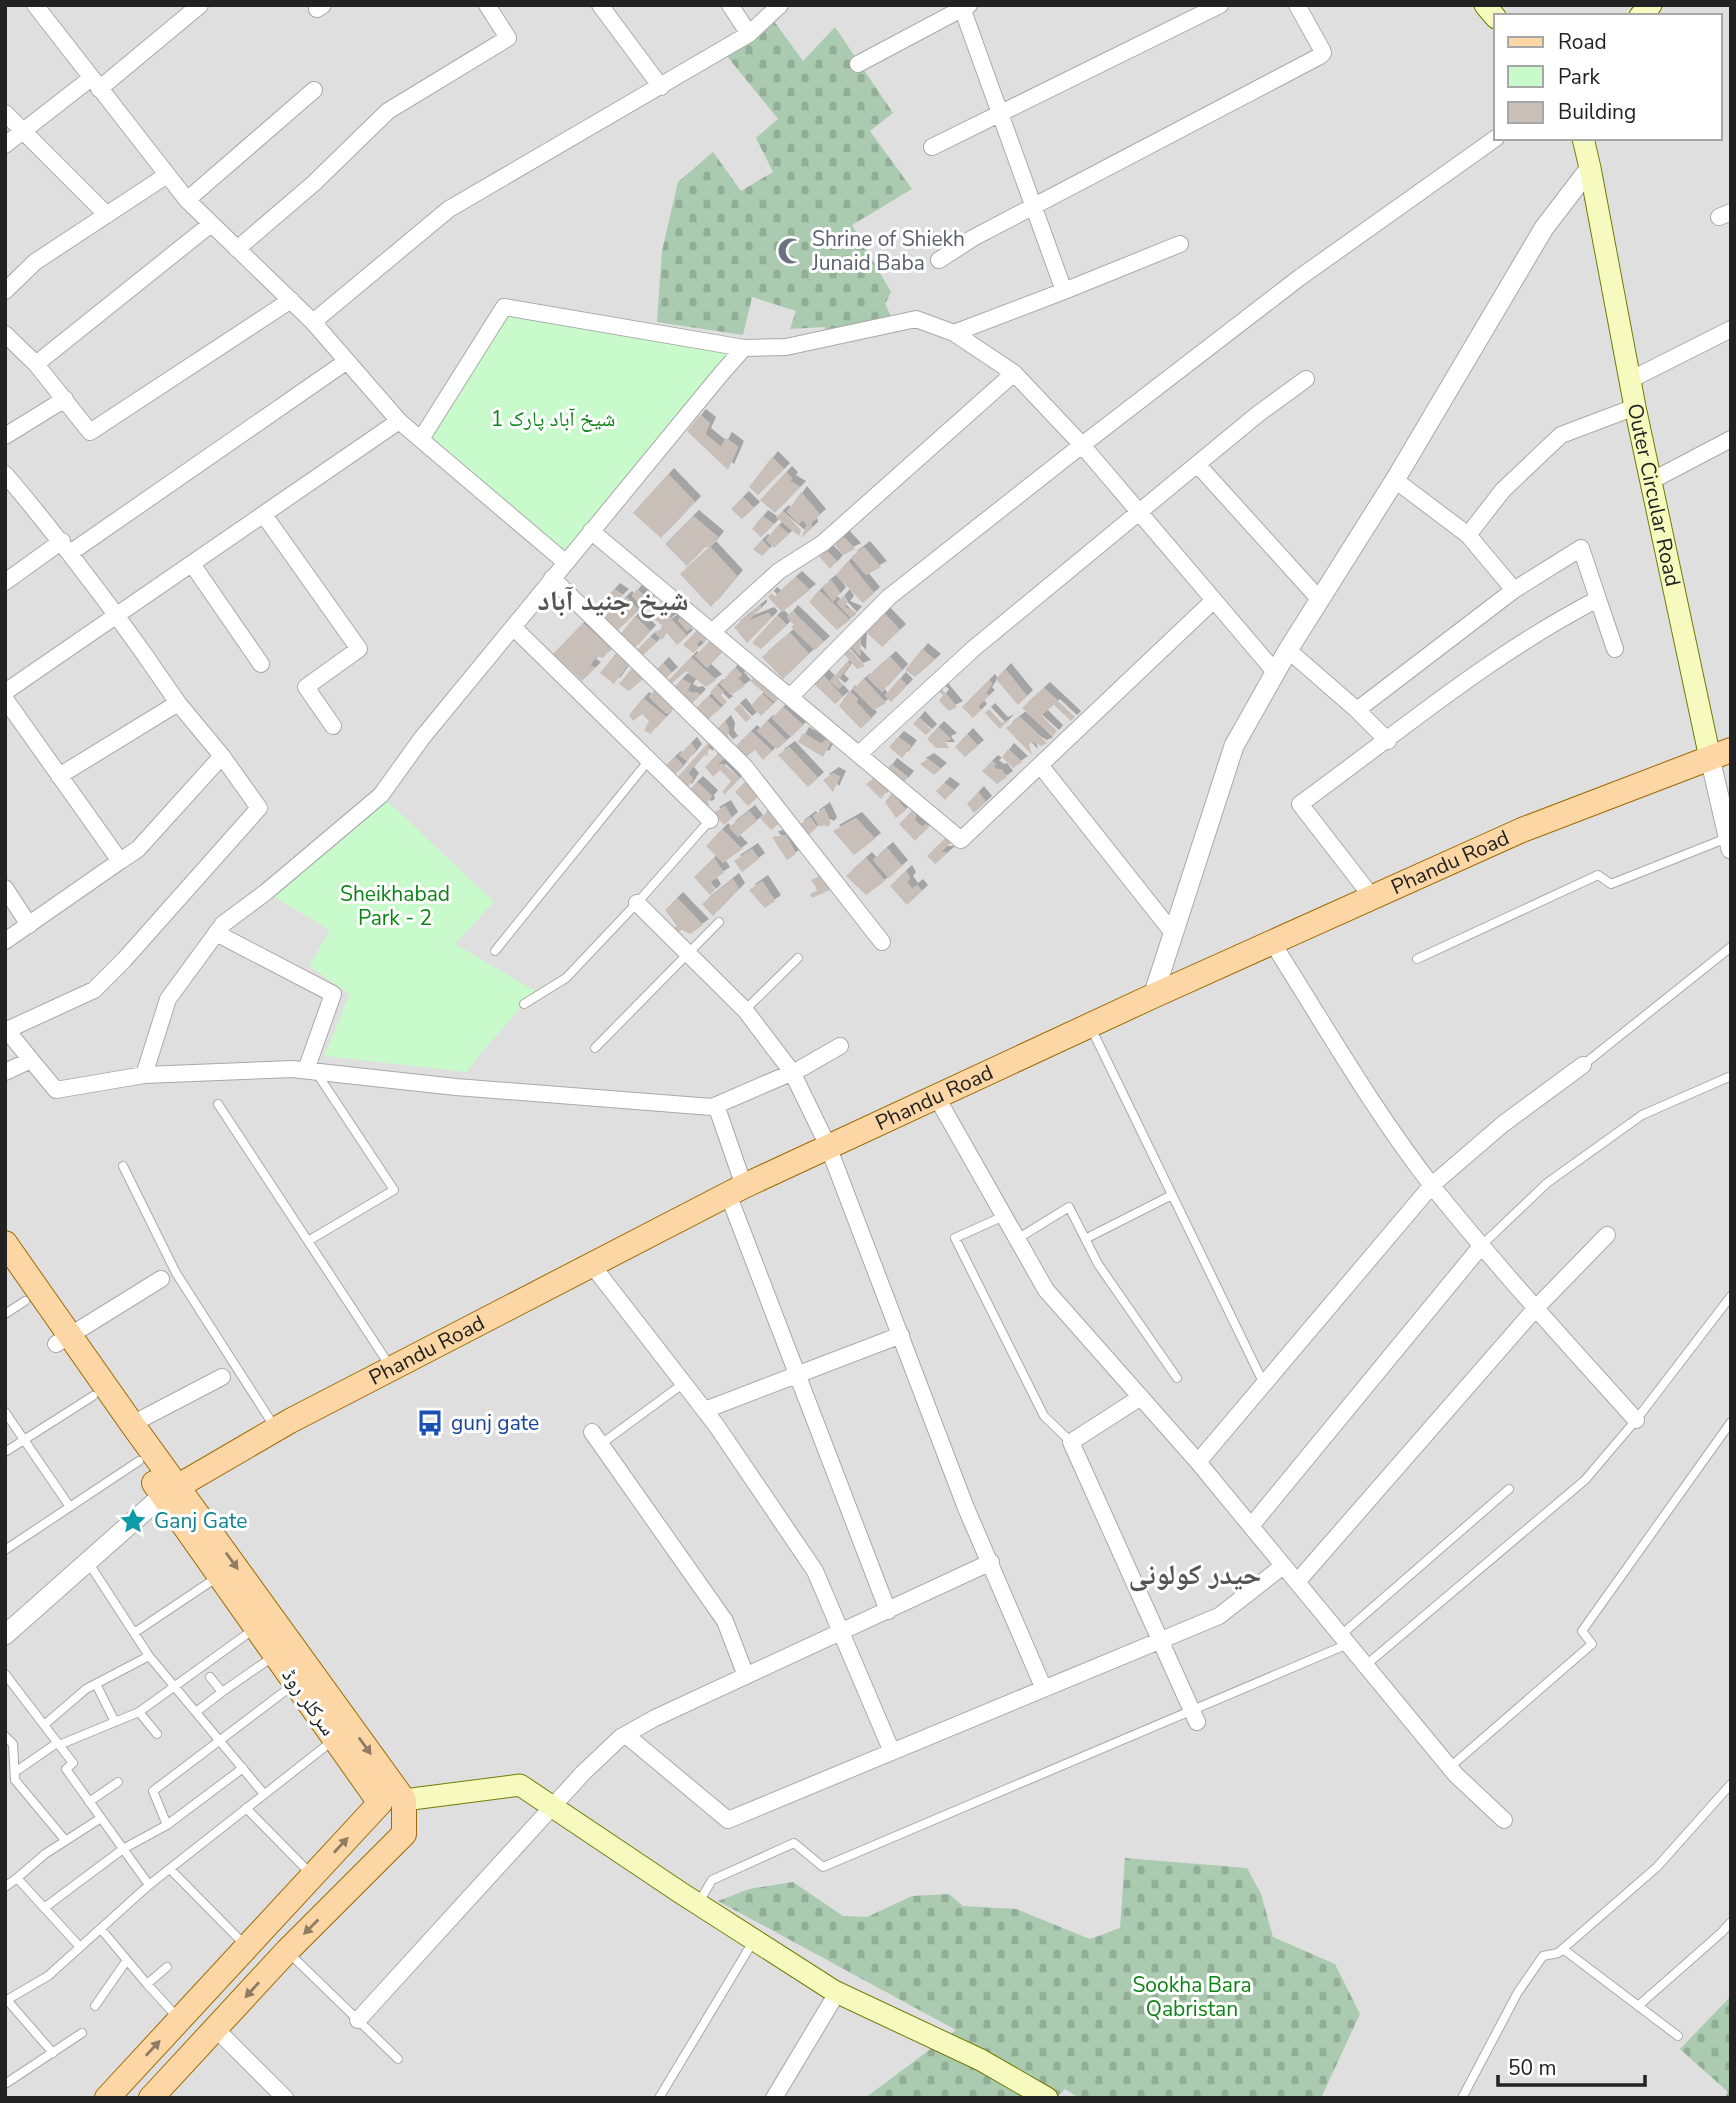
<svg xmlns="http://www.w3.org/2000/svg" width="1736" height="2103" viewBox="0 0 1736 2103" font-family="'Nunito Sans','Noto Naskh Arabic',sans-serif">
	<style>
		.residential { fill: #e0dfdf; fill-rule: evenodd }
		.cemetery { fill: url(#cemetery-stones) }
		.park { fill: #c8facc }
		.building { fill: #c7bfb8; filter: url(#shadow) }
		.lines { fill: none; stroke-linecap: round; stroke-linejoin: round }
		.service-casing { stroke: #a9a9a9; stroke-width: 10 }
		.minor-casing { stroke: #a9a9a9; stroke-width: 18 }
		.tertiary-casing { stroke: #a9a9a9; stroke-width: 21 }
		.secondary-casing { stroke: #707d05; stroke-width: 23 }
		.primary-casing { stroke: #a06b00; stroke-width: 26 }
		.service { stroke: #fff; stroke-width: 8 }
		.minor { stroke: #fff; stroke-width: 16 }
		.tertiary { stroke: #fff; stroke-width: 19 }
		.secondary { stroke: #f7fabf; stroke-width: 21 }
		.primary { stroke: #fcd6a4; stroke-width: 24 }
		.oneway { fill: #8f7c63 }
		.labels { text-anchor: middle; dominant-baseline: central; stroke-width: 6; stroke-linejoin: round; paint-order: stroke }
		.worship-label { font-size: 21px; fill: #5b616d; stroke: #fff; text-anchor: start }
		.park-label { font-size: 21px; fill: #0c8416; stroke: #fff }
		.street-label { font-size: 21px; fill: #222; stroke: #fff }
		.transit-label { font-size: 21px; fill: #164399; stroke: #fff; text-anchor: start }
		.culture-label { font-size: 21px; fill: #0d838f; stroke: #fff; text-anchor: start }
		.district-label { font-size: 28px; font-weight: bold; fill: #555; stroke: #fff }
	</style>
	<defs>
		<pattern id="cemetery-stones" width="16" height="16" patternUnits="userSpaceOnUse" patternTransform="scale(1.75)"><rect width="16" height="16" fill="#aacbaf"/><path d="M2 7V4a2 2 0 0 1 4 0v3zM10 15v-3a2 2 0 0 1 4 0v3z" fill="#92ae96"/></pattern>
		<filter id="shadow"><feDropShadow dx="6" dy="-6" stdDeviation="0" flood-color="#0004"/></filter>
	</defs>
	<rect width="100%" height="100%" fill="#f2efe9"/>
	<path class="residential" d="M5,5H1731V2098H5ZM1496,16H1720V138H1496Z"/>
	<path class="cemetery" d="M771,17L803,61L835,27L893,113L870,131L912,189L852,225L891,292L885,304L895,324L825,339V327L790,329L796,311L752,297L743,335L657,322L662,251L678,182L713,152L741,191L773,172L756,138L778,119L726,55Z
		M1125,1858L1247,1868L1261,1894L1273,1937L1335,1964L1360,2014L1321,2098H1079L1065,2089L1056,2098H865L956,2030L718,1901L749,1889L793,1882L843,1916L867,1917L912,1896L949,1894L963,1906L1016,1909L1090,1939L1120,1928Z
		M1731,1996V2098H1725L1728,2092L1680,2049Z"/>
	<path class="park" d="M504,307L744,348L565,562L421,439Z
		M381,795L494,902L455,944L535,991L476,1059L467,1072L324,1056L350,994L309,966L330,930L266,892Z"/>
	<path class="building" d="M700,415L710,423L705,434L721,447L726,438L738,447L728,470L687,431Z
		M772,457L784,469L758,495L749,487Z
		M786,472L792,478L790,481L800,487L775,513L760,500Z
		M668,474L695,502L661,538L633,513Z
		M801,492L820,515L811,523L812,528L801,538L807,525L803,520L799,524L787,512Z
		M743,497L754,508L742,519L731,509Z
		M783,511L801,530L799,536L776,517Z
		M693,516L718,537L710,547H705L687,566L665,544Z
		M762,516L774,524L761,537L752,529Z
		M778,525L789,534L774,548L766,540Z
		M842,535L855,549L843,555L833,542Z
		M762,540L770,548L762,556L753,549Z
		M710,547L737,576L711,607L680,574Z
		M864,547L881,567L866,575L851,557Z
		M825,549L837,561L830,569L817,554Z
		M848,561L874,593L863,603L836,575Z
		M796,577L810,590L782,612L768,597L771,593L775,596Z
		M831,580L840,593L833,601L822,587Z
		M614,589L623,595L598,618L592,613Z
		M637,589L649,602L642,606L632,596Z
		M819,590L850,620L837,630L809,602Z
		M844,595L848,602L844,607L856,612L851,618L837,603Z
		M626,597L639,610L616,632L602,619Z
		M761,605V608L748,621L768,613L772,617L747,643L734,627Z
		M658,606L671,619L663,626L649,615Z
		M792,611L824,642L815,650L791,627L794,625L787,617Z
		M882,611L900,630L882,647L865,631Z
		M684,614L694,625L687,631L678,620Z
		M777,615L787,625L761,649L752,643Z
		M635,616L650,631L632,651L619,636Z
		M672,620L687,636L677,645L667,633L662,640L655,633Z
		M583,623L611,649L603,658L597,656L590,665L595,668L582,681L553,654Z
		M698,629L708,637L704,643L701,639L696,645L699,648L693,653L683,645Z
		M790,633L809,654L783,679L762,657Z
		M650,637L657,642L640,658L634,653Z
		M861,637L860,656L852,647Z
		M712,639L725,649L707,668L695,656Z
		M848,648L865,666L857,669L843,653Z
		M922,649L935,660L915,677L905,670Z
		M617,652L628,664L614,684L600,673Z
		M691,657L716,680L706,687L686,671L670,685L667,682Z
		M890,657L902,670L882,692L867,677Z
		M847,662L850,664L838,680L843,685L839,689L830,681Z
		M663,663L672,673L663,681L654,672Z
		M633,667L643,679L629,691L619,684Z
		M735,667L742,675L738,678L745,686L731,695L720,684Z
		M1005,669L1027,696L1018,705L996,679Z
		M820,672L843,697L835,704L812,682Z
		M757,675L781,696L775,702L750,681Z
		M900,678L907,685L891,702L885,695Z
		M682,679L691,684L687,690L692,693L697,692L700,695L689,706L672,689Z
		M864,679L886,703L874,710L853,689Z
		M989,680L992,684L986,693L989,696L978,706L981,710L973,718L962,707Z
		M717,685L724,692L721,695L727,702L723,705L710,692Z
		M941,688L957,707L949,711L939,701L943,695L938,691Z
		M1044,688L1075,717L1071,721L1054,705L1041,715L1057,731L1053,736L1022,708Z
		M655,689L676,707L667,714L649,697Z
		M849,691L858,699L856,702L871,718L861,729L839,706Z
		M762,694L773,704L761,716L751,705Z
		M709,696L721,708L706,721L695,709Z
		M643,698L666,717L650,734L644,730L649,721L642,714L633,721L629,715Z
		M740,704L751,718L746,722L734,709Z
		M783,707L803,725L791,737L772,718Z
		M989,709L1002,723L1008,720L1000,729L985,713Z
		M919,717L931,730L926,735L913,724Z
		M1020,717L1047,743L1041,746L1032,741L1029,745L1032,755L1006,728Z
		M725,721L729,729L728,736L732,742L727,745L715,731Z
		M767,721L787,741L777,749L757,731Z
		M938,727L951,739L945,742L949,748H936L927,739Z
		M751,731L772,751L763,760L755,750L743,759L733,749Z
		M803,733L822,744L825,740L831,742L823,757L798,742Z
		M967,734L978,746L965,757L955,747Z
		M898,737L911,746L902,758L889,747Z
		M709,742L707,757L704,754L688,773L693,779L686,790L676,779Z
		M691,743L696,750L687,761L679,755Z
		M789,747L818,778L808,787L778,755Z
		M1008,749L1022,762L1013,768L1002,757Z
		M718,753L724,759L717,764H723L740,778L724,795L723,791L731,781L720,770L713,777L705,767Z
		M675,757L683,765L673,777L664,767Z
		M928,759L941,769L934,775L920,764Z
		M992,761L996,764L993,766L998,770L1001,769L1007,777L997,784L982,771Z
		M891,764L908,777L902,784L886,771Z
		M833,773L840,777L833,792L823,780Z
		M875,777L888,790L881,799L866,784Z
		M746,781L759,796L748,806L735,792Z
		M697,782L712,796L708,801L709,805L705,807L689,790Z
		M944,783L954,790L945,800L936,791Z
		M978,792L986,802L974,813L967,804Z
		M892,793L906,810L896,818L885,802Z
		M725,806L732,818L724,825L713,813Z
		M916,807L915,821L923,827L925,824L929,826L915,841L899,824Z
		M824,808L831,823L828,827L824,825L820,827L813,816Z
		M749,811L757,821L738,837L729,827Z
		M769,811L779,824L771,830L760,818Z
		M810,817L817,827L806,837L798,826Z
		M856,818L875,839L854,855L833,831Z
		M722,829L742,849L723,863L706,846Z
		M786,835L796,854L787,860L772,837Z
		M948,836L953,840L941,852H949L935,864L927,856Z
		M887,848L902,866L889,878L873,860Z
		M752,849L759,859L742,872L734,861Z
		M714,858L724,873L710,882L715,890L710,895L694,877Z
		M866,858L885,881L866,895L846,876Z
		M906,871L910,878L907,882L912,889L917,885L922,891L907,905L890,886Z
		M820,876L830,890L812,898L810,894L818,890L811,880Z
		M733,879L739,889L713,916L702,904Z
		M762,881L775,901L765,908L749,890Z
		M677,898L703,925L690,934L682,930L678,932L673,928L677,926L665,910Z"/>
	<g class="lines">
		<g class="service-casing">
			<path id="service" d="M495,951L649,760
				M1417,959L1598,875L1611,884L1727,838
				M524,1004L566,978L637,903L710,820
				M745,1010L798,958
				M1091,1028L1264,1384
				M595,1048L719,922
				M1583,1065L1731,947
				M218,1104L390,1366
				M123,1166L176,1273L274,1426
				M1004,1216L955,1238L1044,1416L1071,1442
				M1017,1239L1069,1207L1098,1264L1177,1378
				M1085,1239L1172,1195
				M308,1241L394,1190L316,1072
				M1482,1245L1547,1183L1642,1115L1731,1076
				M5,1314L25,1301
				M5,1412L70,1507
				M601,1444L684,1383
				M5,1452L93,1396
				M5,1550L139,1461
				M88,1562L149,1656L264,1794
				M134,1633L216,1578
				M1341,1635L1509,1489
				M1366,1665L1585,1480L1636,1420L1731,1296
				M5,1674L73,1763L66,1769L149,1885
				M96,1684L115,1722
				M222,1692L274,1656
				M196,1712L222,1692L210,1677
				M44,1725L86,1689L149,1656
				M157,1734L139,1712L254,1629
				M5,1736L13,1744L15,1780L65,1840
				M59,1745L139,1712
				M1450,1767L1592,1644L1582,1631L1731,1422
				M15,1772L57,1743
				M89,1802L118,1782
				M246,1808L310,1873
				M167,1825L243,1768
				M170,1869L244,1944
				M17,1878L45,1854L101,1818
				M5,1887L17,1878L80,1947
				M699,1902L712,1880L794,1843L823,1867L1348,1644
				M44,1908L123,1849L167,1825L153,1791L293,1685
				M101,1929L147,1984L167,1967
				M1563,1949L1678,2036
				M289,1953L398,2059
				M147,1984L178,2018
				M7,2000L53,2053
				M5,2001L48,1976L149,1885L331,1742
				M95,2006L127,1960
				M1638,2006L1721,1933L1731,1922
				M5,2084L82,2033
				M659,2098L754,1940
				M1462,2098L1518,1992L1543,1956L1558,1953L1657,1867L1731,1784"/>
		</g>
		<g class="minor-casing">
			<path id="minor" d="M35,5L187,200L313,322L399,421L565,562
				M600,5L661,87
				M730,5L749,34
				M961,5L1064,291
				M317,9L323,5
				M858,64L969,5
				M99,89L200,5
				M5,113L107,215
				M5,145L90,79
				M932,147L1220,5
				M187,200L314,90
				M1719,217L1731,212
				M211,224L36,364L90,432L291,300
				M237,249L313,184L388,111L508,38L487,5
				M939,260L973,238L1320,56L1323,53L1322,50L1297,5
				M5,291L35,262L167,175
				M313,322L449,209L749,34L780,5
				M954,333L1014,373L1082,445L1276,673
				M5,334L36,364
				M1630,380L1731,329
				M5,436L65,399
				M421,439L504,307L744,348
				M1198,465L1320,600
				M5,474C67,547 124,623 178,703L59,776
				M1395,480L1468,535L1503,490L1561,435L1635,407
				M1651,481L1731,439
				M264,515L359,649L306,687L333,726
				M591,531L961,840L1214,600
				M1468,535L1514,590
				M70,553L347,361
				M192,564L261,664
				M552,578L745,767L882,942
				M5,582L62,541
				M1598,599L1615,649
				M513,627L710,820
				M712,632L779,571L823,543L1014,373
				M1288,650L1357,710L1388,741
				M5,692L399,421
				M790,697L889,597L1082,445L1299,278L1496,138
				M5,699L120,861L5,941
				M1357,710L1514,590L1581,548L1598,599C1491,654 1398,733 1300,804L1372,897
				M859,754L973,649L1258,414L1306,379
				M1040,765L1173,933
				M120,861L138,849L222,756
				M5,888L29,925
				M637,903L745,1010L792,1072L828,1146L966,1508L1044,1689
				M216,933L333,994L306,1070
				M1272,942C1324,1024 1373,1110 1433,1187C1497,1267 1567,1343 1636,1420
				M5,1028L31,1060
				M7,1030L94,990L124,960L259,808L222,756L178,703
				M5,1072L31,1060L56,1090L144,1075L292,1069L456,1087L712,1107L800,1069L840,1046
				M144,1075L168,999L223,924L266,892L381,795L422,738L721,374L744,348L786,347L916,319L954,333L1064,291L1180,244
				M936,1096L1046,1290L1198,1462L1456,1775L1504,1820
				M716,1105L744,1186
				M728,1194L888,1611
				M592,1265L716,1425L815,1571L892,1752
				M56,1344L161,1279
				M1141,1397L1071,1442L1197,1722
				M705,1410L901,1335
				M132,1424L222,1377
				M592,1432L725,1621L746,1676
				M1198,1462L1432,1185L1503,1124L1583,1065
				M1251,1526L1482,1245
				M1297,1582L1535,1309L1607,1235
				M626,1735L728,1820L1219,1616L1283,1566
				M358,2020L583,1773L621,1737L655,1718L991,1562
				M216,2029L285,2098
				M774,2098L837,1993"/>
		</g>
		<g class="tertiary-casing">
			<path id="tertiary" d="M1710,758L1731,849
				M1153,996L1234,746L1288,650L1395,480L1544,228L1590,168
				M5,1635L163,1495"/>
		</g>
		<g class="secondary-casing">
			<g id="secondary">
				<path d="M1485,5L1496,18"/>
				<path d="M1640,16L1651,5"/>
				<path id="s1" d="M1583,138L1590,168L1635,407L1710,758"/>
				<path d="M404,1800L520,1785L681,1893L834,1991L981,2060L1047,2098"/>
			</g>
		</g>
		<g class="primary-casing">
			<g id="primary">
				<path d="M5,1243L132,1424L404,1800V1834L287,1951L151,2098"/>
				<path d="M154,1483L380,1803"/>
				<path id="s2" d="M163,1495L290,1421L744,1186L1153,996L1522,830L1731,750"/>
				<path d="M107,2098L380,1803"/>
			</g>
		</g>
		<use href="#service" class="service"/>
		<use href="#minor" class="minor"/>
		<use href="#tertiary" class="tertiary"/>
		<use href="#secondary" class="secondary"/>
		<use href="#primary" class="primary"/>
	</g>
	<defs><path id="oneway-solid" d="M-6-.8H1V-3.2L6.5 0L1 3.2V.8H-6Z" transform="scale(1.75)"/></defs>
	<g class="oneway">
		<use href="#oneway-solid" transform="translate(232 1561) rotate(54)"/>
		<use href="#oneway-solid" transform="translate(365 1746) rotate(54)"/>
		<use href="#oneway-solid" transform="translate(341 1845) rotate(-47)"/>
		<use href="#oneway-solid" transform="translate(311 1927) rotate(135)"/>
		<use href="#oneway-solid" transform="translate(252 1990) rotate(132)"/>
		<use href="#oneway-solid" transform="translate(153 2048) rotate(-47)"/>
	</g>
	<defs>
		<g id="mosque-bare" transform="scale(2.1)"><path d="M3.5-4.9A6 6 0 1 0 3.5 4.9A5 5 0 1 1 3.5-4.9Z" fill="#6b7280" stroke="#fff" stroke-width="2.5" paint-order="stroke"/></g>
		<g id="bus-bare" transform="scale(2.1)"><path d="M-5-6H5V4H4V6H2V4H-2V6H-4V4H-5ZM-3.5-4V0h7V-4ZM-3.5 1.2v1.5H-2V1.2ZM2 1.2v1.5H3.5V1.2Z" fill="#1a4fb4" stroke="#fff" stroke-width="2.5" paint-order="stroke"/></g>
		<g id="sight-bare" transform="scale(2.1)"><path d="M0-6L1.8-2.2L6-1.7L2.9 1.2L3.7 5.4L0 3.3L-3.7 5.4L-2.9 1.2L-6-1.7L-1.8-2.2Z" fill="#0f9aa8" stroke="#fff" stroke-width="2.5" paint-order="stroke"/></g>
	</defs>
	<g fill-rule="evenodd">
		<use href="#mosque-bare" x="791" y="251"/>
		<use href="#bus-bare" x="430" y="1423"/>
		<use href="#sight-bare" x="133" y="1521"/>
	</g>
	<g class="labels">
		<g class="worship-label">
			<text x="812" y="239">Shrine of Shiekh<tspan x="812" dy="24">Junaid Baba</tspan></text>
		</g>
		<g class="park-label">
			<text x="553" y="419">شیخ آباد پارک 1</text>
			<text x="395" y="894">Sheikhabad<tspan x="395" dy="24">Park - 2</tspan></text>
			<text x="1192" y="1985">Sookha Bara<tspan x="1192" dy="24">Qabristan</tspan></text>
		</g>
		<g class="street-label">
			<text stroke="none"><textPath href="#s1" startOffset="364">Outer Circular Road</textPath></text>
			<text stroke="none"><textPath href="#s2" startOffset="1435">Phandu Road</textPath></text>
			<text stroke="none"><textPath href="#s2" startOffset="868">Phandu Road</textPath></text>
			<text stroke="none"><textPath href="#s2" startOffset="301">Phandu Road</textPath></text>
			<text transform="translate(309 1702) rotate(55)">سرکلر روڈ</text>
		</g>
		<g class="transit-label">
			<text x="451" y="1423">gunj gate</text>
		</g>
		<g class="culture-label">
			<text x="154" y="1521">Ganj Gate</text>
		</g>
		<g class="district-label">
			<text x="613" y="601">شیخ جنید آباد</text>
			<text x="1195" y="1575">حیدر کولونی</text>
		</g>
	</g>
	<rect width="1736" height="2103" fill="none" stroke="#222222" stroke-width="14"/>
	<rect x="1494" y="14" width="228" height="126" fill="#ffffff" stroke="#a7a7a7" stroke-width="2"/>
	<rect x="1508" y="37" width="35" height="10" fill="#fcd6a4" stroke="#a7a7a7" stroke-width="2"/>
	<text x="1558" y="49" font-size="21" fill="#222222">Road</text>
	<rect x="1508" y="66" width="35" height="21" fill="#c8facc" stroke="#a7a7a7" stroke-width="2"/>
	<text x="1558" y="84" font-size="21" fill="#222222">Park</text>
	<rect x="1508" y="102" width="35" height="21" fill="#c7bfb8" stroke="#a7a7a7" stroke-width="2"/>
	<text x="1558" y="119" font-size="21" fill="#222222">Building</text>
	<path d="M1498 2075v10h147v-10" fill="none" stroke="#222222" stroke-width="3.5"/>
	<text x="1508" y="2075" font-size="21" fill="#222222" stroke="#ffffff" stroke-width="5" paint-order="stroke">50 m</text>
</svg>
